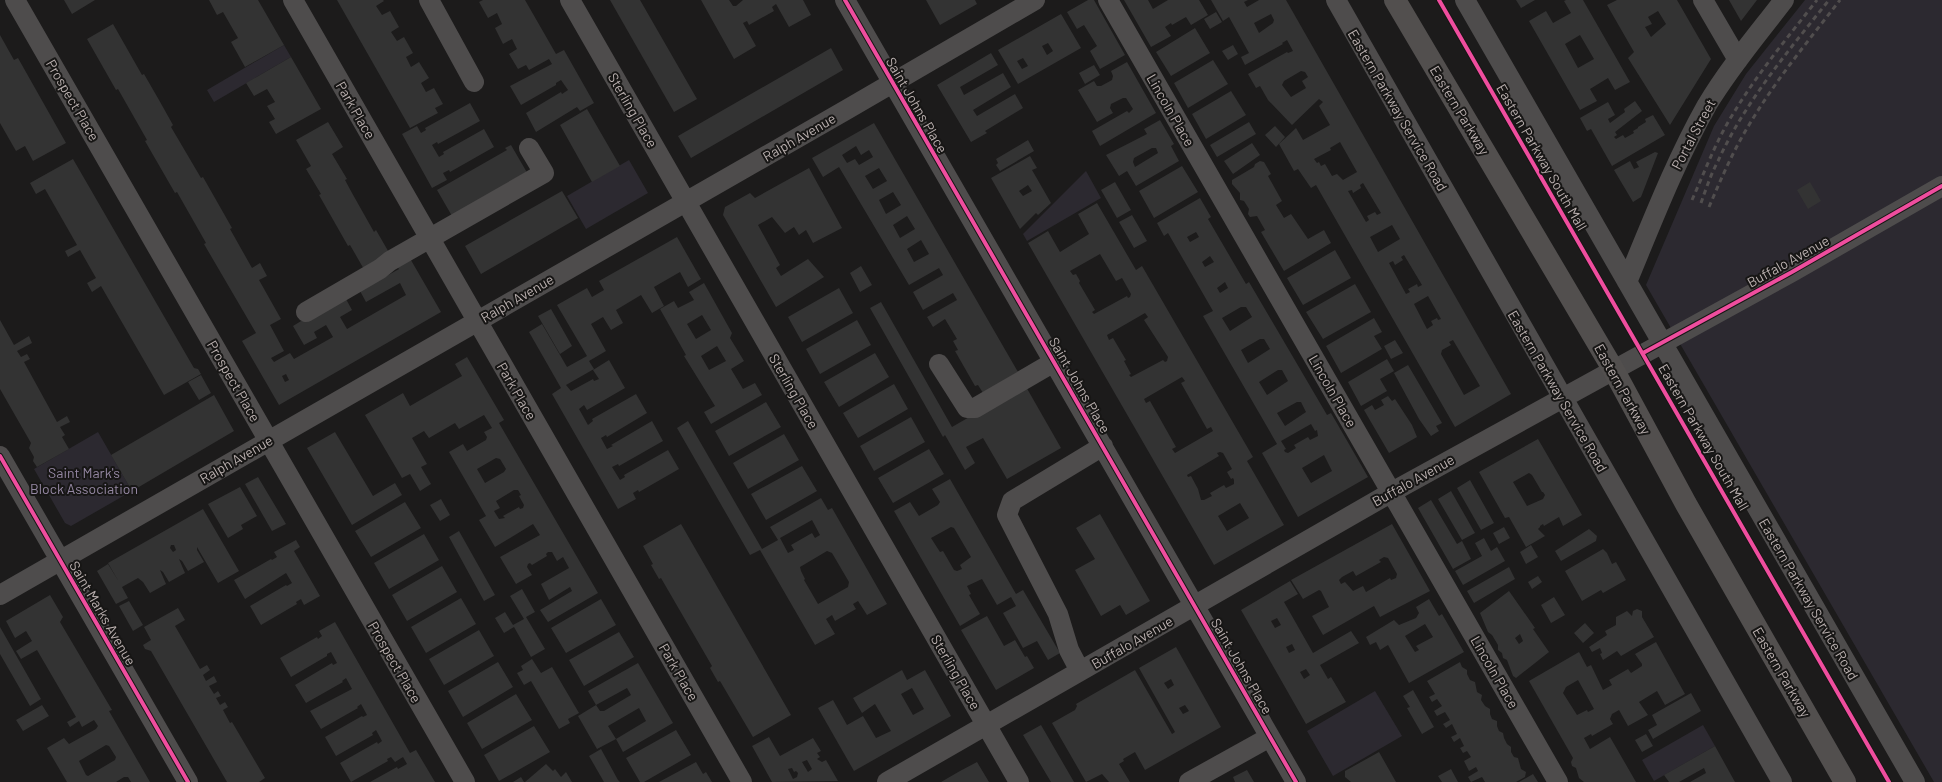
<svg xmlns="http://www.w3.org/2000/svg" width="1942" height="782" viewBox="0 0 1942 782" font-family="Barlow,sans-serif">
	<style>
		.green { fill: #2c2930 }
		.building { fill: #333; fill-rule: evenodd }
		.lines { fill: none; stroke-linecap: round; stroke-linejoin: round }
		.minor { stroke: #4e4c4c; stroke-width: 20 }
		.major { stroke: #524f4e; stroke-width: 22 }
		.rail { stroke: #514e4e; stroke-width: 3; stroke-dasharray: 5 4; stroke-linecap: butt }
		.cycleway-casing { stroke: #171615; stroke-width: 6 }
		.cycleway { stroke: #ef4d9e; stroke-width: 4 }
		.labels { text-anchor: middle; dominant-baseline: central; stroke-width: 4; stroke-linejoin: round; paint-order: stroke }
		.street-label { font-size: 14px; fill: #bab0af; stroke: #171615 }
		.park-label { font-size: 14px; fill: #9588a3; stroke: #171615 }
	</style>
	<rect width="100%" height="100%" fill="#1c1b1b"/>
	<path class="green" d="M1805,0H1942V782H1934L1646,285L1714,126L1746,74Z
		M284,45L291,57L214,102L207,90Z
		M629,160L648,193L586,229L567,196Z
		M1086,171L1101,198L1027,241L1023,234Z
		M98,432L132,491L71,526L65,523L34,469Z
		M1375,691L1402,736L1333,776L1307,731Z
		M1703,725L1715,746L1654,781L1642,760Z"/>
	<path class="building" d="M64,0H95L72,14Z
		M209,0H258L284,45L245,67L231,42L238,38L223,12L217,15Z
		M337,0H383L384,1L376,6L382,15L390,11L399,27L391,32L397,41L404,37L413,53L406,57L411,67L419,62L429,78L421,83L426,92L434,88L443,104L435,108L438,113L410,128Z
		M483,0H525L556,54L564,50L594,103L580,111L577,107L536,132L526,113L561,92L562,94L568,90L561,80L556,83V85L521,105L510,86L552,64L549,59L529,70L526,65L518,69L509,54L517,49L512,39L503,44L495,28L502,24L497,13L488,18L479,2Z
		M610,0H640L697,99L674,112Z
		M701,0H729L733,6H736L743,0H803L811,15L789,27L776,4L772,7L774,11L749,25L747,21L743,23L756,46L734,59Z
		M926,0H975L977,4L940,25Z
		M1088,0H1094L1125,55L1100,69L1090,51L1097,46L1084,25L1077,29L1067,12Z
		M1124,0H1148L1153,9L1168,0H1199L1208,15L1191,25L1186,17L1172,25L1171,23L1165,27L1171,36L1151,47Z
		M1211,0H1248L1244,2L1247,7L1259,0H1286L1511,394L1455,427L1316,185L1311,188L1298,169L1294,171L1279,144L1296,128L1303,140L1330,125L1319,106L1323,102L1319,99L1292,125L1268,100L1260,86L1256,88L1248,74L1287,52L1288,53L1293,51L1287,40L1282,43L1283,44L1245,65L1241,57L1249,53L1229,17L1223,21ZM1271,14L1274,20L1273,23L1259,33L1254,23ZM1301,71L1305,72L1308,77L1302,81L1306,88L1291,97L1282,85L1284,81ZM1340,142L1357,172L1343,180L1337,174L1332,176L1325,164L1321,166L1319,162L1317,163L1314,159L1331,150L1330,148ZM1363,183L1381,213L1377,215L1375,212L1367,216L1369,220L1366,222L1348,191L1352,190L1353,193L1361,188L1360,185ZM1392,225L1400,239L1378,252L1370,237ZM1404,255L1422,285L1418,287L1417,284L1408,289L1410,292L1406,294L1389,263L1393,261L1395,265L1403,260L1401,257ZM1428,296L1441,319L1438,320L1437,318L1431,321L1433,325L1427,329L1414,304ZM1453,340L1480,386L1464,395L1441,354L1442,350L1451,345L1449,342Z
		M1516,0H1535L1521,8Z
		M1566,0H1583L1630,82L1615,90L1608,78L1590,89L1597,101L1580,110L1529,21L1546,11L1553,23L1571,13L1564,1ZM1580,35L1594,59L1578,68L1565,44Z
		M1617,0H1677L1711,59L1670,125L1628,58L1634,52L1607,5ZM1658,11L1666,24L1651,37L1645,27L1652,24L1648,17Z
		M1729,0H1757L1741,21Z
		M1216,12L1222,22L1210,29L1204,19Z
		M1061,14L1081,48L1018,84L998,50ZM1048,43L1053,51L1047,55L1042,46ZM1023,58L1028,66L1022,69L1017,61Z
		M113,24L142,75L144,74L159,100L173,125L171,127L201,178L203,177L232,228L230,229L252,268L260,263L267,276L259,280L281,319L270,325L284,351L271,358L274,362L290,353L294,359L333,337L326,325L314,332L317,338L304,345L293,326L306,318L346,299L352,310L340,317L347,329L406,295L400,283L366,302L360,291L399,269L395,263L408,255L441,312L279,405L242,341L256,333L204,244L206,243L177,192L175,193L145,141L147,140L118,89L116,90L87,39ZM286,374L289,380L285,382L282,376Z
		M1195,28L1210,53L1171,76L1156,52Z
		M0,35L14,60L18,58L66,143L33,161L25,146L16,151L0,123Z
		M1233,45L1238,54L1228,60L1222,51Z
		M831,48L843,70L691,158L678,136Z
		M991,53L998,65L960,87L964,95L1003,73L1011,87L973,110L977,116L1015,94L1023,108L985,131L987,133L971,142L937,85Z
		M291,57L321,109L276,134L269,122L275,119L267,106L275,102L267,89L254,96L246,83Z
		M1213,60L1228,84L1188,108L1174,83Z
		M1127,62L1156,113L1100,146L1092,131L1127,111L1129,113L1133,109L1126,98H1123L1111,104L1110,108L1113,113L1097,122L1078,90L1094,81L1097,86H1101L1112,80L1113,76L1111,71Z
		M1094,65L1100,75L1085,84L1079,73Z
		M1231,91L1246,115L1206,139L1192,114Z
		M1635,101L1642,111L1615,132L1617,135L1614,137L1616,139L1623,135L1625,138L1634,133L1633,131L1638,128V127L1646,122L1645,119L1653,115L1665,135L1612,166L1591,129L1587,131L1580,118L1608,102L1615,115L1608,119L1610,123L1625,112L1624,109Z
		M470,103L480,121L438,144L437,142L432,145L439,157L444,154L443,152L484,129L494,147L450,172L449,170L443,173L447,180L432,188L402,134L417,126L421,133L426,130L425,128Z
		M587,109L620,166L592,182L560,125Z
		M1160,120L1174,144L1171,146L1179,161L1136,186L1127,171L1119,176L1106,155L1147,134L1144,129ZM1152,148H1156L1158,153L1135,167L1133,162L1134,158Z
		M328,122L343,147L332,154L347,179L345,180L352,193L374,232L376,230L391,256L365,271L350,245L348,246L319,195L321,194L306,169L311,166L296,140Z
		M1249,122L1256,134L1217,157L1210,145Z
		M874,123L1018,372L983,393L978,385L975,386L955,351L958,350L953,341L957,339L945,319L933,327L927,317L957,300L953,293L923,310L913,292L943,275L939,268L909,285L839,167L823,177L812,158ZM856,146L861,155L869,150L873,157L859,165L855,159L847,163L842,155ZM879,168L887,181L873,189L865,176ZM893,192L901,205L886,214L879,200ZM907,216L915,229L900,238L893,225ZM921,240L929,254L914,262L907,249Z
		M1275,126L1285,137L1276,147L1265,135Z
		M1028,140L1034,151L1000,171L996,165L998,163L996,159Z
		M1252,143L1260,155L1233,174L1224,161Z
		M511,145L529,176L452,216L437,190L507,150L505,148Z
		M1655,152L1658,153L1641,197L1633,202L1614,170L1630,161L1634,169L1639,167L1636,162Z
		M1030,156L1037,168L1032,170L1051,203L1038,215L1036,213L1020,229L991,178ZM1028,185L1032,191L1023,196L1019,191Z
		M73,159L191,363L194,368L198,369L201,374L164,395L101,286L92,292L87,283L96,278L80,250L68,257L65,251L77,245L45,189L36,194L30,183Z
		M1260,161L1264,162L1271,174L1268,176L1282,201L1276,205L1284,218L1291,214L1308,239L1324,230L1331,243L1284,271L1261,232L1265,230L1257,216L1250,217L1248,214L1249,209L1244,201L1240,200V193L1232,184V180L1254,167L1255,164Z
		M1182,166L1198,192L1154,218L1139,191Z
		M809,168L842,228L813,243L806,230L799,235L794,227L785,233L772,217L758,225L780,265L776,268L781,276L808,259L824,277L776,307L723,215L725,207L750,193L755,198Z
		M1115,182L1131,210L1117,218L1101,190Z
		M1810,182L1821,201L1808,209L1797,190Z
		M562,191L578,218L481,274L465,246Z
		M1200,198L1211,217L1208,219L1246,284L1249,282L1327,415L1331,413L1368,477L1298,517L1262,453L1277,444L1203,316L1213,311L1168,233L1164,236L1157,223ZM1196,232L1199,237L1190,242L1187,237ZM1210,256L1214,262L1205,267L1202,262ZM1225,282L1228,288L1220,293L1217,288ZM1241,307H1246L1252,317L1230,331L1222,318ZM1260,339H1264L1270,349L1248,363L1241,350ZM1278,370H1282L1288,381L1267,395L1259,382ZM1297,402H1301L1306,412L1285,426L1277,413ZM1311,424L1315,431L1317,430L1318,436L1310,440L1308,437L1294,445L1296,448L1288,453L1285,452L1284,450L1286,449L1281,441ZM1324,455L1332,471L1311,483L1302,468Z
		M1097,203L1136,270L1142,266L1253,457L1247,461L1284,525L1214,565L1028,243L1048,231L1060,252L1089,234L1078,214ZM1100,254L1116,281L1122,278L1131,294L1130,297L1128,298L1127,296L1094,314L1092,312L1095,310L1079,283L1080,281L1076,274L1073,275L1070,271ZM1145,313L1148,317L1144,320L1168,357L1167,361L1165,362L1163,360L1131,377L1129,375L1131,374L1124,361L1126,360L1113,338L1109,340L1107,335ZM1182,377L1185,381L1181,383L1207,429L1211,427L1213,431L1175,453L1172,449L1176,447L1150,401L1146,403L1144,399ZM1220,452L1223,453L1232,469L1227,472L1231,479L1233,478L1234,480V484L1226,488L1224,485L1210,493L1212,496L1204,500H1201L1198,489L1191,476L1188,477L1187,475L1219,456L1217,453ZM1240,503L1249,518L1227,531L1218,516Z
		M1132,215L1147,241L1134,248L1119,222Z
		M677,237L701,279L688,287L680,272L654,287L664,306L652,313L641,295L616,310L623,323L611,330L603,317L591,324L606,351L589,361L594,369L566,385L571,391L593,379L594,381L599,379L593,370L609,360L625,388L587,410L584,405L579,409L588,425L593,421L592,419L636,394L647,413L607,437L606,435L601,438L607,449L613,446L611,445L652,421L663,441L619,466L618,464L612,467L620,480L625,477L624,475L668,450L679,469L639,492L638,490L633,493L636,499L618,509L552,394L561,388L529,332L542,324L567,367L587,356L557,305L587,288L592,297L604,290L599,281Z
		M1335,250L1351,278L1303,305L1287,278Z
		M861,266L872,285L860,292L850,273Z
		M704,283L732,333L730,338L744,361L731,369L743,389L755,383L762,395L711,424L704,412L715,406L684,356L686,355L660,309L674,301L678,308L694,300L689,292ZM702,315L711,330L696,339L687,324ZM717,346L726,361L709,370L701,356Z
		M1355,284L1371,312L1323,339L1306,312Z
		M839,288L853,313L802,342L788,317Z
		M881,302L952,427L1025,385L1061,448L1007,479L983,438L966,447L975,463L965,470L945,435L943,437L870,308Z
		M551,309L572,346L560,354L538,316Z
		M1374,318L1382,332L1374,336L1382,349L1341,373L1326,346Z
		M0,320L14,345L29,336L32,343L17,351L21,357L27,354L30,359L24,362L57,422L67,416L70,422L60,427L65,435L62,437L69,449L37,467L33,461L34,457L29,448L31,443L0,389Z
		M857,320L871,345L820,374L806,349Z
		M1395,340L1403,353L1391,359L1384,346Z
		M875,353L889,377L839,407L824,382Z
		M467,357L504,420L499,423L598,593L548,622L540,610L572,591L570,587L549,600L541,584L569,568L563,557L557,561L552,552H548L546,554L547,556L532,565L530,563L528,564L527,567L532,575L516,584L500,557L540,535L533,524L495,547L479,520L486,516L449,452L463,444L467,451L486,440L487,437L484,432L492,428L484,415L459,429L455,423L429,438L424,431L412,438L427,464L421,467L431,484L420,491L410,474L402,478L365,415L403,393L410,406L462,376L455,364ZM496,458L500,459L506,469L504,472L485,483L477,469ZM514,490H518L521,495L519,496L524,505L523,508L520,509L519,507L503,516L505,518L499,519L494,511L500,508L496,501Z
		M1387,359L1394,371L1380,379L1387,391L1361,406L1348,382Z
		M1408,365L1442,423L1436,426L1439,431L1431,436L1419,419L1394,373Z
		M201,375L211,393L199,400L188,382Z
		M894,384L908,409L858,438L843,413Z
		M214,395L234,431L132,491L111,455Z
		M1388,396L1392,401L1395,399L1412,425L1417,437L1389,453L1364,410L1372,405L1375,410L1384,405L1381,400Z
		M766,402L781,427L729,456L715,431Z
		M911,417L925,442L874,471L860,446Z
		M688,421L762,549L778,540L770,527L821,498L828,510L832,508L887,604L867,615L858,601L853,604L856,609L835,621L832,615L826,619L835,634L815,645L760,550L750,555L677,428ZM812,520L820,535L815,538L812,533L791,545L794,550L788,553L780,538ZM827,551L832,553L849,582L848,587L818,604L804,580L805,579L801,571L800,567Z
		M335,432L373,496L395,483L402,495L352,525L307,448Z
		M784,434L799,460L748,489L733,463Z
		M1538,439L1582,515L1563,526L1559,517L1544,526L1543,524L1540,526V527L1538,529L1545,536L1526,547L1509,517L1505,518L1479,472ZM1529,473L1532,475L1542,492H1543L1545,495L1543,499L1527,506L1513,482Z
		M929,449L944,474L893,503L878,478Z
		M802,466L817,491L766,520L751,494Z
		M258,477L286,524L272,531L245,484Z
		M950,479L1016,594L1023,590L1060,653L1048,660L1037,641L1023,648L1003,613L1016,606L1011,597L997,605L982,579L967,586L971,594L969,595L980,614L960,626L894,511L910,502L919,516L938,505L940,502L932,489ZM951,527L954,528L971,557L960,565L962,569L957,571L954,570L943,551L940,552L931,538Z
		M1470,480L1494,523L1481,530L1457,488Z
		M240,487L257,516L241,525L243,529L228,538L208,504Z
		M1451,491L1475,533L1462,540L1438,499Z
		M441,499L450,515L440,521L430,505Z
		M1431,500L1457,544L1462,541L1471,559L1453,569L1418,508Z
		M405,502L421,528L371,557L355,531Z
		M203,509L239,571L218,583L197,547V550L204,562L188,571L182,561L179,559L185,573L169,582L163,572L160,570L166,584L150,593L143,582L138,578L122,587L128,598L116,604L97,571L108,564L119,582L108,563ZM171,545H174L176,550L173,552L170,548Z
		M1100,514L1150,601L1126,615L1120,605L1101,616L1075,570L1095,559L1076,528Z
		M681,524L791,715L753,737L720,681L718,682L710,668L712,666L661,578L659,579L651,565L653,564L643,546Z
		M1392,524L1430,591L1380,617L1374,606L1323,635L1312,616L1329,607L1321,591L1319,590L1303,599L1291,580ZM1384,557L1388,558L1397,574L1396,578L1391,580L1390,578L1366,592L1363,586L1353,591L1345,582L1341,584L1339,580L1342,577L1353,571L1356,576L1381,562L1379,560Z
		M1504,527L1510,538L1499,544L1493,533Z
		M1589,529L1597,536L1596,541L1561,561L1555,551Z
		M459,531L495,595L484,601L449,537Z
		M424,534L439,560L389,589L374,563Z
		M1484,538L1491,551L1497,547L1505,561L1463,585L1455,571L1482,556L1475,543Z
		M296,540L300,547L294,551L320,596L304,605L301,599L296,602L297,604L261,625L250,606L286,585L287,586L292,583L286,573L245,599L234,580L271,559L272,560L277,557L274,552Z
		M1531,545L1538,557L1526,564L1520,552Z
		M1603,549L1607,553L1612,564L1616,562L1626,580L1603,593L1601,590L1582,601L1565,571Z
		M442,566L457,592L407,621L392,595Z
		M1509,567L1515,579L1474,603L1467,591Z
		M1538,576L1542,582L1532,589L1528,582Z
		M1290,581L1298,594L1284,602L1313,653L1351,631L1359,643L1320,665L1328,679L1331,677L1346,702L1306,724L1241,610ZM1277,618L1281,625L1275,628L1271,621ZM1292,644L1295,650L1289,653L1286,647ZM1306,669L1310,675L1304,679L1300,672Z
		M522,589L535,612L526,617L545,649L531,657L514,627L504,633L495,618L505,612L513,625L524,619L510,596Z
		M1509,591L1535,628L1533,629L1549,652L1516,678L1513,676L1507,660L1503,658L1502,653L1498,650V645L1492,635L1488,632L1480,613ZM1520,634L1523,641L1519,644L1515,638Z
		M50,595L63,617L60,622L112,710L109,711L150,782H131L128,777H124L116,782H67L47,748L64,738L69,744L96,729L98,726L94,720L82,727L79,721L70,727L67,722L76,717L37,650L21,659L16,651L32,641L26,631L15,638L6,621ZM106,745L109,746L116,757L115,760L88,776L86,775L79,761Z
		M1554,597L1565,615L1551,623L1541,605Z
		M461,598L476,624L426,653L411,627Z
		M601,599L616,625L566,653L551,628Z
		M1429,599L1439,616L1442,614L1464,652L1409,683L1388,645L1380,650L1376,642L1370,645L1366,637L1394,620L1399,625L1416,618L1419,613L1416,607ZM1425,624L1433,637L1416,646L1419,650L1415,652L1405,636Z
		M129,601L143,625L133,631L119,606Z
		M178,608L185,620L175,626L200,669L207,665L210,670L203,675L206,681L214,676L217,682L209,686L214,694L218,691L221,696L216,698L220,705L225,702L228,707L223,710L230,723L232,722L265,778L259,782H227L151,651L145,649L143,645L151,640L144,627Z
		M1637,609L1642,611V617L1654,637L1621,656L1617,651L1603,660L1600,654L1602,653L1600,648L1592,652L1589,647L1607,635L1605,631L1616,625V617L1627,611L1632,616L1633,611Z
		M987,616L1004,646L1015,640L1025,657L1027,656L1034,668L996,690L961,630Z
		M335,622L410,753L416,750L435,782H370L397,767L398,769L407,764L403,757L395,762L391,757L387,759L388,761L351,782L340,763L377,742L378,744L382,741L376,730L372,733L373,735L336,756L325,737L362,716L363,717L367,715L361,704L357,707L358,708L321,729L310,711L352,689L346,678L342,681L343,682L306,703L295,685L332,663L333,665L337,663L331,652L327,654V656L291,677L280,658L317,637L318,639L322,636L319,631Z
		M1585,623L1594,633L1583,643L1574,633Z
		M0,627L41,699L30,706L0,654Z
		M479,630L494,656L444,685L429,659Z
		M619,632L634,657L584,686L569,660Z
		M1656,642L1685,694L1665,705L1657,691L1639,702L1648,715L1628,726L1619,710L1612,714L1610,719L1613,724L1592,736L1591,734L1584,738L1590,749L1610,737L1636,782H1584L1579,778L1576,768L1572,766L1571,762L1573,758L1529,681L1579,652L1587,667L1591,665L1603,690L1612,685L1609,680L1628,669L1631,673L1642,666V664L1635,654ZM1578,680L1594,709L1588,712L1587,710L1577,715L1563,693L1566,687Z
		M1176,647L1221,727L1145,770L1135,752L1123,759L1124,761L1119,764L1130,782H1109L1102,774L1086,782L1052,723L1075,710L1077,706L1076,704L1135,670L1172,734L1175,732L1139,668ZM1171,679L1174,685L1168,689L1164,683ZM1185,705L1189,711L1183,714L1179,708Z
		M532,659L541,673L552,667L579,713L568,719L570,723L559,729L531,681L524,685L517,673L523,670L521,666Z
		M498,662L513,687L463,717L448,691Z
		M1460,662L1462,667L1467,670V674L1470,680L1475,682L1477,692L1482,695L1481,700L1485,706L1490,709V714L1492,719L1497,721V726L1499,731L1503,733L1504,738L1507,744L1511,747V752L1514,757L1518,758L1521,769L1526,772L1525,777L1516,782H1485L1482,777L1471,782L1468,777L1478,771L1476,767L1469,771L1464,761L1471,757L1467,751L1463,753L1460,748L1464,746L1460,738L1454,742L1451,737L1457,734L1452,724L1446,728L1443,724L1450,720L1445,712L1437,716L1434,711L1442,706L1437,699L1432,702L1429,697L1435,694L1427,681Z
		M638,663L673,723L623,752L616,739L646,721L639,708L608,726L616,739L597,749L578,716L596,705L600,711H604L631,695L627,688L596,705L588,691Z
		M902,670L907,680L925,670L951,716L854,771L818,708L833,700L847,725L863,716L876,738L891,731L875,704L862,713L853,698ZM912,688L924,709L913,715L901,694Z
		M1413,690L1434,727L1422,734L1407,708L1410,707L1403,696Z
		M1691,693L1701,711L1653,739L1648,730L1657,725L1652,715Z
		M516,694L532,720L482,749L467,723Z
		M42,705L49,716L23,731L16,720Z
		M1041,725L1074,782H1051L1023,735Z
		M534,726L550,752L499,781L484,755Z
		M676,730L691,755L644,782H640L626,758Z
		M1646,734L1653,746L1642,752L1635,740Z
		M769,737L780,756L813,738L821,751L817,753L820,757L817,759L822,762L826,760L838,781L772,782L752,746ZM807,760L812,769L808,772L802,762ZM792,768L794,772L796,771L798,773L797,777L793,779L788,769Z
		M1715,746L1735,782H1690L1706,773L1704,768L1679,782H1669L1664,775Z
		M601,749L618,780L620,782H604L589,756Z
		M1379,752L1396,782H1351L1345,777V771Z
		M696,762L703,774L706,772L712,782H659Z
		M977,762L989,782H941L960,771Z
		M546,764L553,771L555,769L561,777L566,772L572,782H525Z
		M1451,769L1458,782H1442L1438,776Z
		M1247,770L1254,782H1235L1233,777Z
		M1533,774L1538,782H1519Z
		M521,777L524,782H513Z"/>
	<g class="lines">
		<path class="minor" d="M15,0L465,782
			M293,0L742,782
			M429,0L474,82
			M570,0L1019,782
			M845,0L1296,782
			M1108,0L1558,782
			M1336,0L1782,782
			M1465,0L1915,782
			M1703,0L1738,60
			M1627,282C1652,222 1675,162 1707,105C1729,68 1758,34 1784,0
			M306,312L380,269L390,261L544,173L529,148
			M939,364L967,408H975L1054,362
			M0,456L188,782
			M0,595L846,110L1035,0
			M1080,671L1069,650L1058,614L1007,515L1012,501L1103,446
			M887,782L1392,492L1792,272L1942,186
			M1189,782L1270,737"/>
		<path class="major" d="M1395,0L1613,369L1686,504L1845,782"/>
		<path class="rail" d="M1692,200C1705,171 1716,141 1733,114C1757,74 1788,37 1817,0
			M1701,203C1706,189 1711,174 1718,161C1745,102 1789,50 1829,0
			M1709,207C1721,179 1733,151 1749,125C1775,81 1809,40 1840,0"/>
		<g class="cycleway-casing">
			<path id="cycleway" d="M845,0L1296,782
				M1439,0L1889,782
				M1643,353L1792,272L1942,186
				M0,456L188,782"/>
		</g>
		<use href="#cycleway" class="cycleway"/>
	</g>
	<g class="labels">
		<g class="street-label">
			<text transform="translate(73 100) rotate(60)">Prospect Place</text>
			<text transform="translate(917 105) rotate(60)">Saint Johns Place</text>
			<text transform="translate(356 110) rotate(60)">Park Place</text>
			<text transform="translate(633 110) rotate(60)">Sterling Place</text>
			<text transform="translate(1171 110) rotate(60)">Lincoln Place</text>
			<text transform="translate(1398 110) rotate(60)">Eastern Parkway Service Road</text>
			<text transform="translate(1460 110) rotate(59)">Eastern Parkway</text>
			<text transform="translate(1693 134) rotate(-62)">Portal Street</text>
			<text transform="translate(799 137) rotate(-30)">Ralph Avenue</text>
			<text transform="translate(1542 157) rotate(60)">Eastern Parkway South Mall</text>
			<text transform="translate(1788 261) rotate(-29)">Buffalo Avenue</text>
			<text transform="translate(517 298) rotate(-30)">Ralph Avenue</text>
			<text transform="translate(234 381) rotate(60)">Prospect Place</text>
			<text transform="translate(1080 385) rotate(60)">Saint Johns Place</text>
			<text transform="translate(1623 389) rotate(61)">Eastern Parkway</text>
			<text transform="translate(517 391) rotate(60)">Park Place</text>
			<text transform="translate(794 391) rotate(60)">Sterling Place</text>
			<text transform="translate(1333 391) rotate(60)">Lincoln Place</text>
			<text transform="translate(1558 391) rotate(60)">Eastern Parkway Service Road</text>
			<text transform="translate(1704 437) rotate(60)">Eastern Parkway South Mall</text>
			<text transform="translate(236 459) rotate(-30)">Ralph Avenue</text>
			<text transform="translate(1413 480) rotate(-29)">Buffalo Avenue</text>
			<text transform="translate(1809 599) rotate(60)">Eastern Parkway Service Road</text>
			<text transform="translate(103 613) rotate(60)">Saint Marks Avenue</text>
			<text transform="translate(1132 642) rotate(-30)">Buffalo Avenue</text>
			<text transform="translate(395 662) rotate(60)">Prospect Place</text>
			<text transform="translate(1242 666) rotate(60)">Saint Johns Place</text>
			<text transform="translate(679 672) rotate(60)">Park Place</text>
			<text transform="translate(956 672) rotate(60)">Sterling Place</text>
			<text transform="translate(1495 672) rotate(60)">Lincoln Place</text>
			<text transform="translate(1782 672) rotate(60)">Eastern Parkway</text>
		</g>
		<g class="park-label">
			<text x="84" y="472">Saint Mark's<tspan x="84" dy="16">Block Association</tspan></text>
		</g>
	</g>
</svg>
